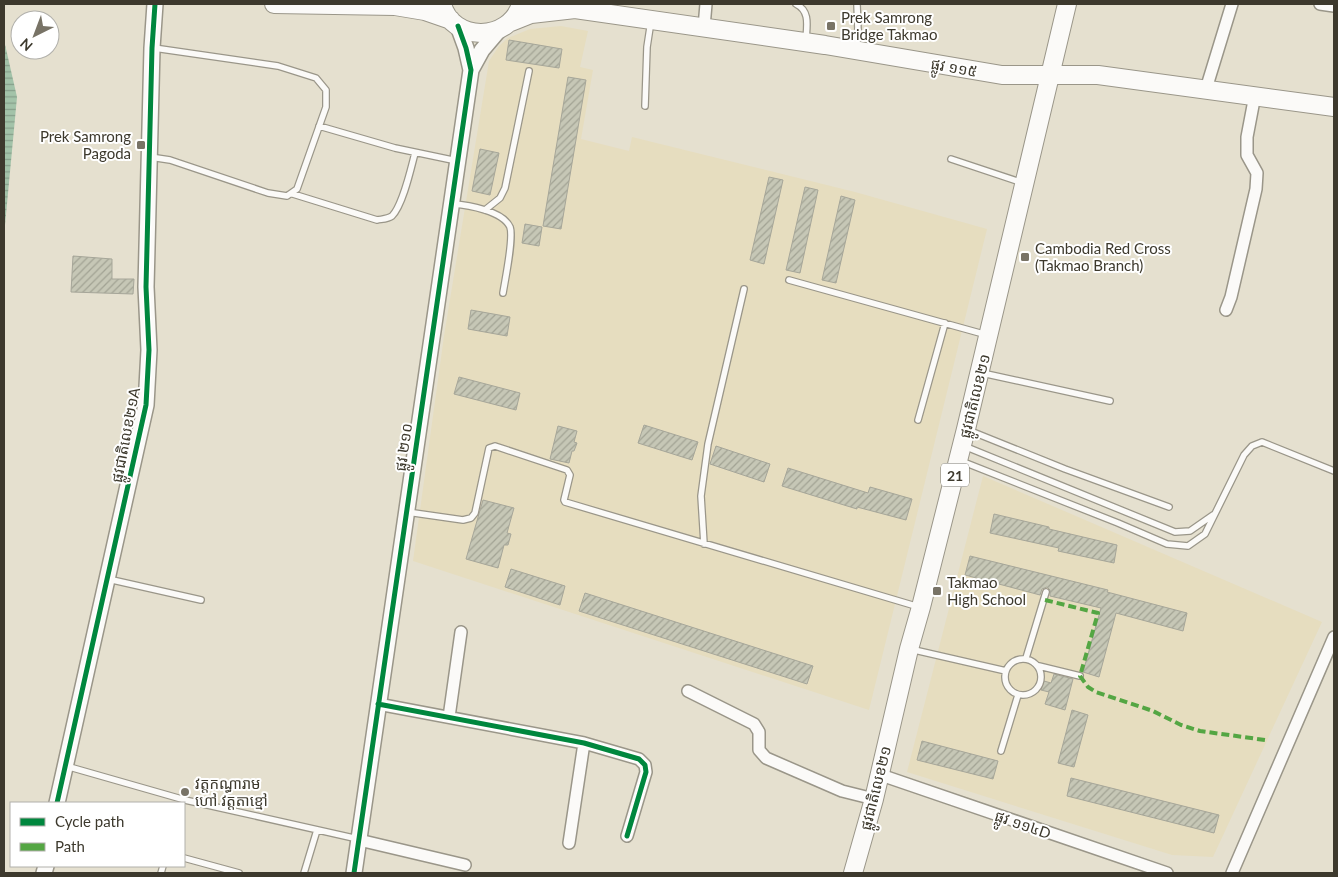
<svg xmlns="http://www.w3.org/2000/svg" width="1338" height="877" viewBox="0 0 1338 877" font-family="Lato,'Noto Sans Khmer',sans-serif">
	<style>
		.built { fill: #e6ddbf }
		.water { fill: url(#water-rules) }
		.building { fill: url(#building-hatch); stroke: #a6a699 }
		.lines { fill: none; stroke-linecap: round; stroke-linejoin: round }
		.lane-casing { stroke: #9a9689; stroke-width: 8 }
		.street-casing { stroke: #9a9689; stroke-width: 14 }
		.secondary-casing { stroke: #9a9689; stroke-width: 18 }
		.primary-casing { stroke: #9a9689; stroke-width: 20 }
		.lane { stroke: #fbfaf8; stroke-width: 5.5 }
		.street { stroke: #fbfaf8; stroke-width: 11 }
		.secondary { stroke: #fbfaf8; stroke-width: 15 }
		.primary { stroke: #fbfaf8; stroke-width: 18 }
		.quiet { stroke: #54a643; stroke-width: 4; stroke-dasharray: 8 4; stroke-linecap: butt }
		.cycleway-casing { stroke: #fff; stroke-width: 8 }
		.cycleway { stroke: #00873e; stroke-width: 5 }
		.poi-dot { fill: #787366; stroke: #fff; stroke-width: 2 }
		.labels { text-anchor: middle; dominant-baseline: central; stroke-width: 4; stroke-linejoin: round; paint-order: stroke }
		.shield { fill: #fff; stroke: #77746c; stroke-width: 1 }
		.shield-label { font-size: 14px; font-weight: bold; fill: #3d392d }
		.poi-label { font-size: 15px; fill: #3d392d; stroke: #fff; text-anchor: start }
		.street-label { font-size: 15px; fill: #3d392d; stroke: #fff }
	</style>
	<defs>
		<pattern id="water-rules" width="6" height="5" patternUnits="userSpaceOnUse" patternTransform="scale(1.25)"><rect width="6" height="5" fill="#a3c3a9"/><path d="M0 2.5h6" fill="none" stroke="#869f8a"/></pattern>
		<pattern id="building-hatch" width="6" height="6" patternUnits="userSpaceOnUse" patternTransform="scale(1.25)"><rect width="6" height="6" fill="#c6c7b6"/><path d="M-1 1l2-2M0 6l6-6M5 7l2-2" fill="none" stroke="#a2a394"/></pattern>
	</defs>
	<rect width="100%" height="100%" fill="#e5e0cf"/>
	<path class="built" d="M561,26L588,31L580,67L593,70L581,139L629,151L632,137L855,192L987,229L869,710L413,561L444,336L489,61L499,46L508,38L530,29Z
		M983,476L1322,622L1213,857L1172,855L907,772Z"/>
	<path class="water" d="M4,40L17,97L4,236Z"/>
	<path class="building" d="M509,40L562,49L559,68L506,60Z
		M568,77L586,80L561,229L543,226Z
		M480,149L499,153L490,195L472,191Z
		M769,177L783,180L764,264L750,260Z
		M805,187L818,190L800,273L786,270Z
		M841,196L855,200L836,283L822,280Z
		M525,224L542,227L539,246L522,243Z
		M73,256L112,259V279H134L133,294L71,292Z
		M471,310L510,317L507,336L468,329Z
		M459,377L520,393L516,410L454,394Z
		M644,425L698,442L692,460L638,443Z
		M558,426L577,431L574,442L577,443L574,451H572L569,463L550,459Z
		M716,446L770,464L764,482L710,464Z
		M788,468L868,493L870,487L912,499L906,520L857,507V509L782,486Z
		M483,500L514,508L507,533L511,534L508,545H504L498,568L466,559Z
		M994,514L1049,527V529L1117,545L1114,563L1058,551L1059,548L990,533Z
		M970,556L1108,590L1107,592L1187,613L1183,631L1116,613L1099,677L1083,672L1101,608L1050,596V590L1047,587L1042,589L1040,595L965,575Z
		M511,569L565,586L560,605L505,587Z
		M585,593L813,666L807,684L579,611Z
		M1054,674L1073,679L1065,710L1045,704L1049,692L1041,690L1044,681L1051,683Z
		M1072,710L1088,715L1074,767L1058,763Z
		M922,741L998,761L993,779L917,760Z
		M1071,778L1219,815L1214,833L1067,796Z"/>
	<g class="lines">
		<g class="lane-casing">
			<path id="lane" d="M796,4C810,11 807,25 806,39
				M856,48L858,31L857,4
				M645,106L647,47L651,21
				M319,126L395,148L457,161
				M150,157L170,160L268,193L287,196L297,189L326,107V90L316,78L278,66L154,48
				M951,159L1023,183
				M293,194L377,220C382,219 388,219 392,216C403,205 411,168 415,153
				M453,204C468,205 503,211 510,227C514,238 505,280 503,293
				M485,210L500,198L505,188L529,71
				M789,280L987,335
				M982,373L1110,401
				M918,420L945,323
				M968,430L1065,469L1169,507
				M964,446L1175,532L1190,531L1213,515
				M961,461L1118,523L1167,544L1188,546L1205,534L1244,455L1252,446L1262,442L1334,471
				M407,512L463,520L471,518L475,513L489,448L495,446L567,470L570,475L564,500L565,502L919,607
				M704,544L701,496L708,444L744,289
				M108,579L201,600
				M910,649L1006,671
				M1026,658L1046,592
				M1005 677a18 18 0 1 1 36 0a18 18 0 1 1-36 0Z
				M1039,666L1080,676
				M1001,751L1018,695
				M66,766L185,800L358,839
				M184,858L239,873
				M161,873L163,866
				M304,873L317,830"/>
		</g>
		<g class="street-casing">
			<path id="street" d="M1320,4L1334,6
				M704,27L706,4
				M1206,89L1232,4
				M1226,310L1231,297L1256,189L1257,173L1247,155V137L1255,95
				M688,691L754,724L759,732V750L766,758L842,791L874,799
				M378,704L584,743L639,759L645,765L646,772L627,836
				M449,717L461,632
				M878,774L1167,873
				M359,840L465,865
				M569,843L584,743
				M1232,873L1334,637"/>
		</g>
		<g class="secondary-casing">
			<path id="secondary" d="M471,70L482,50L499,30
				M57,803L146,405L149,350L146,287L152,48L155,4
				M44,873L46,866
				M354,873L471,70L466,48L458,26"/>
		</g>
		<g class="primary-casing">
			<path id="primary" d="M274,4L395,6L425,11L451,20
				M442,4C452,43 510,42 521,4
				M511,22L531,14L575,9L825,45L1002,75H1098L1334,107
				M853,873L874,799L909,649L921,607L966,429L1067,4"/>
		</g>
		<use href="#lane" class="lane"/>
		<use href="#street" class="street"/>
		<use href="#secondary" class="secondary"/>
		<use href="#primary" class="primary"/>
		<path class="quiet" d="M1045,600L1098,613L1080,676L1088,687L1096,692L1153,711L1181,725L1200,731L1265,740"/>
		<g class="cycleway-casing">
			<path id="cycleway" d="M378,704L584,743L639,759L645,765L646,772L627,836
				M57,803L146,405L149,350L146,287L152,48L155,4
				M354,873L471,70L466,48L458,26"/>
		</g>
		<use href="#cycleway" class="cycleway"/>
	</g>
	<g class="poi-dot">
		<rect x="826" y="21" width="10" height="10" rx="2.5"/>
		<rect x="136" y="140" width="10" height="10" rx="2.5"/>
		<rect x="1020" y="252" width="10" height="10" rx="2.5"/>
		<rect x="932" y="586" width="10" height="10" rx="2.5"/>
		<circle cx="185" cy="792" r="5"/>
	</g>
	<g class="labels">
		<rect class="shield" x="941" y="463.5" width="28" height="23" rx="4"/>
		<g class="shield-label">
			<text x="955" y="475">21</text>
		</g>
		<g class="poi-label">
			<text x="841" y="17">Prek Samrong<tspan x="841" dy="17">Bridge Takmao</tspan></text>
			<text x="131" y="136" text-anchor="end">Prek Samrong<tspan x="131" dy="17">Pagoda</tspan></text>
			<text x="1035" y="248">Cambodia Red Cross<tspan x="1035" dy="17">(Takmao Branch)</tspan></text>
			<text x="947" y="582">Takmao<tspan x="947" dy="17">High School</tspan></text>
			<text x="195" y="783">វត្តកណ្ធារាម<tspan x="195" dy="17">ហៅ វត្តតាខ្មៅ</tspan></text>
		</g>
		<g class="street-label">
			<text transform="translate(954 67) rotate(10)">ផ្លូវ ១១៥</text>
			<text transform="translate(974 396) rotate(-76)">ផ្លូវជាតិលេខ២១</text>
			<text transform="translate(125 435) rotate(-79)">ផ្លូវជាតិលេខ២១A</text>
			<text transform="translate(403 447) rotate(-82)">ផ្លូវ ២១០</text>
			<text transform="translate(875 788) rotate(-76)">ផ្លូវជាតិលេខ២១</text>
			<text transform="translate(1023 824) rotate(19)">ផ្លូវ ១១៤D</text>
		</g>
	</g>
	<rect width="1338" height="877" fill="none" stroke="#3d392d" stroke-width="10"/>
	<rect x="10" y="802" width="175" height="65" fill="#ffffff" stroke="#b1b0ab"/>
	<rect x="20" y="818" width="25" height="8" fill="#00873e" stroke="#b1b0ab"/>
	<text x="55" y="827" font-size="15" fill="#3d392d">Cycle path</text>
	<rect x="20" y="843" width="25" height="8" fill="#54a643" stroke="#b1b0ab"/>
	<text x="55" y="852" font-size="15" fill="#3d392d">Path</text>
	<g transform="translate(35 35) rotate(222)"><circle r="24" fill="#ffffff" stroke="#b1b0ab"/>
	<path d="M0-4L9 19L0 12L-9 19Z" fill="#787366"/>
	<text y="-8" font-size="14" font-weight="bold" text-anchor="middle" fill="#3d392d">N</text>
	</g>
</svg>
